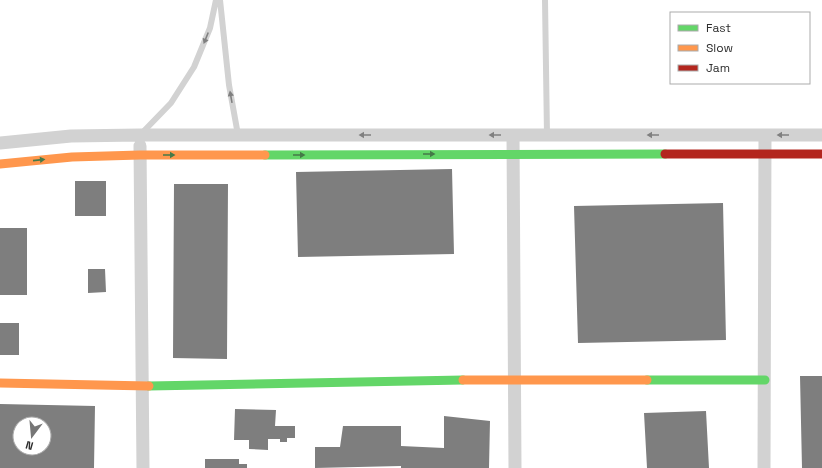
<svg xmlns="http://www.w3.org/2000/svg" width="822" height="468" viewBox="0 0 822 468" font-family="'Space Grotesk',sans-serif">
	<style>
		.building { fill: #7e7e7e; fill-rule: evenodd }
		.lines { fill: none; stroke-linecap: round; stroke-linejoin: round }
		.lane { stroke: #d2d2d2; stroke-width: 6 }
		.street { stroke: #d2d2d2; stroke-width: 13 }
		.fast { stroke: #63d668; stroke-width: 9 }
		.slow { stroke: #ff974d; stroke-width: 9 }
		.jam { stroke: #b3261e; stroke-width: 9 }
		.oneway { fill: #808080 }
		.oneway2 { fill: #457948 }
	</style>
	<rect width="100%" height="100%" fill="#fff"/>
	<path class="building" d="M452,169L454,254L298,257L296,172Z
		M75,181H106V216H75Z
		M174,184H228L227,359L173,358Z
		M723,203L726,340L578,343L574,206Z
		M0,228H27V295H0Z
		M88,269H105L106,292L88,293Z
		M0,323H19V355H0Z
		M800,376H822V468H802Z
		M0,404L95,406L94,468H0ZM20,424H44V448H20Z
		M235,409L276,410L275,426H295V438H287V442H280V439H268V450L249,449V440H234Z
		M706,411L709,468H647L644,413Z
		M444,416L490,421L489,468H401V466L315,468V447H340L343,426H401V446L444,448Z
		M205,459H239V464H247V468H205Z"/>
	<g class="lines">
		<path class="lane" d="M220,0L229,85L238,135
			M545,0L547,135
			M141,134L171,103L194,67L210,28L216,0"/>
		<path class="street" d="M513,135L515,468
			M0,143L71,136L140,135H822
			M140,146L143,468
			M764,468L765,135"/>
		<path class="fast" d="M265,155L665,154
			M647,380H765
			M149,386L463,380"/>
		<path class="slow" d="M0,164L72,157L140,155H265
			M463,380H647
			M0,383L149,386"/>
		<path class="jam" d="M665,154H822"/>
	</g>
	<defs><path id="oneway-solid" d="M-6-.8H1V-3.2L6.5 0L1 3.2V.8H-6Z"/></defs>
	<g class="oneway">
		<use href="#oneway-solid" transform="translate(206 38) rotate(112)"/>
		<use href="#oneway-solid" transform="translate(231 97) rotate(-100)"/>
		<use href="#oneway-solid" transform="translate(365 135) rotate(180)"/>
		<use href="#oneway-solid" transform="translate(495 135) rotate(180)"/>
		<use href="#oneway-solid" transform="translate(653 135) rotate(180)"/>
		<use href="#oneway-solid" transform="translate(783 135) rotate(180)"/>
	</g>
	<g class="oneway2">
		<use href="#oneway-solid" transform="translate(429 154)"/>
		<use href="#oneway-solid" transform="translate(169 155)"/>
		<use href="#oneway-solid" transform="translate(299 155)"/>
		<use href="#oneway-solid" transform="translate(39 160) rotate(-6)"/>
	</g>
	<rect x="670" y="12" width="140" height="72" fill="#ffffff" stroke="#ababab"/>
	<rect x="678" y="25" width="20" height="6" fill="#63d668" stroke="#ababab"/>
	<text x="706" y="32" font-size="12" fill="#2d2d2d">Fast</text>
	<rect x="678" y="45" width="20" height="6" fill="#ff974d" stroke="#ababab"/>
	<text x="706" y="52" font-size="12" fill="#2d2d2d">Slow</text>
	<rect x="678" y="65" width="20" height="6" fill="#b3261e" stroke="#ababab"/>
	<text x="706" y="72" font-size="12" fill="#2d2d2d">Jam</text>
	<g transform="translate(32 436) rotate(196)"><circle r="19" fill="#ffffff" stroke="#ababab"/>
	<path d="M0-3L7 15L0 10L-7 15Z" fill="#767676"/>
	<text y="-6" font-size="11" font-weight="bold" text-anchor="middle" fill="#2d2d2d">N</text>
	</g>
</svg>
